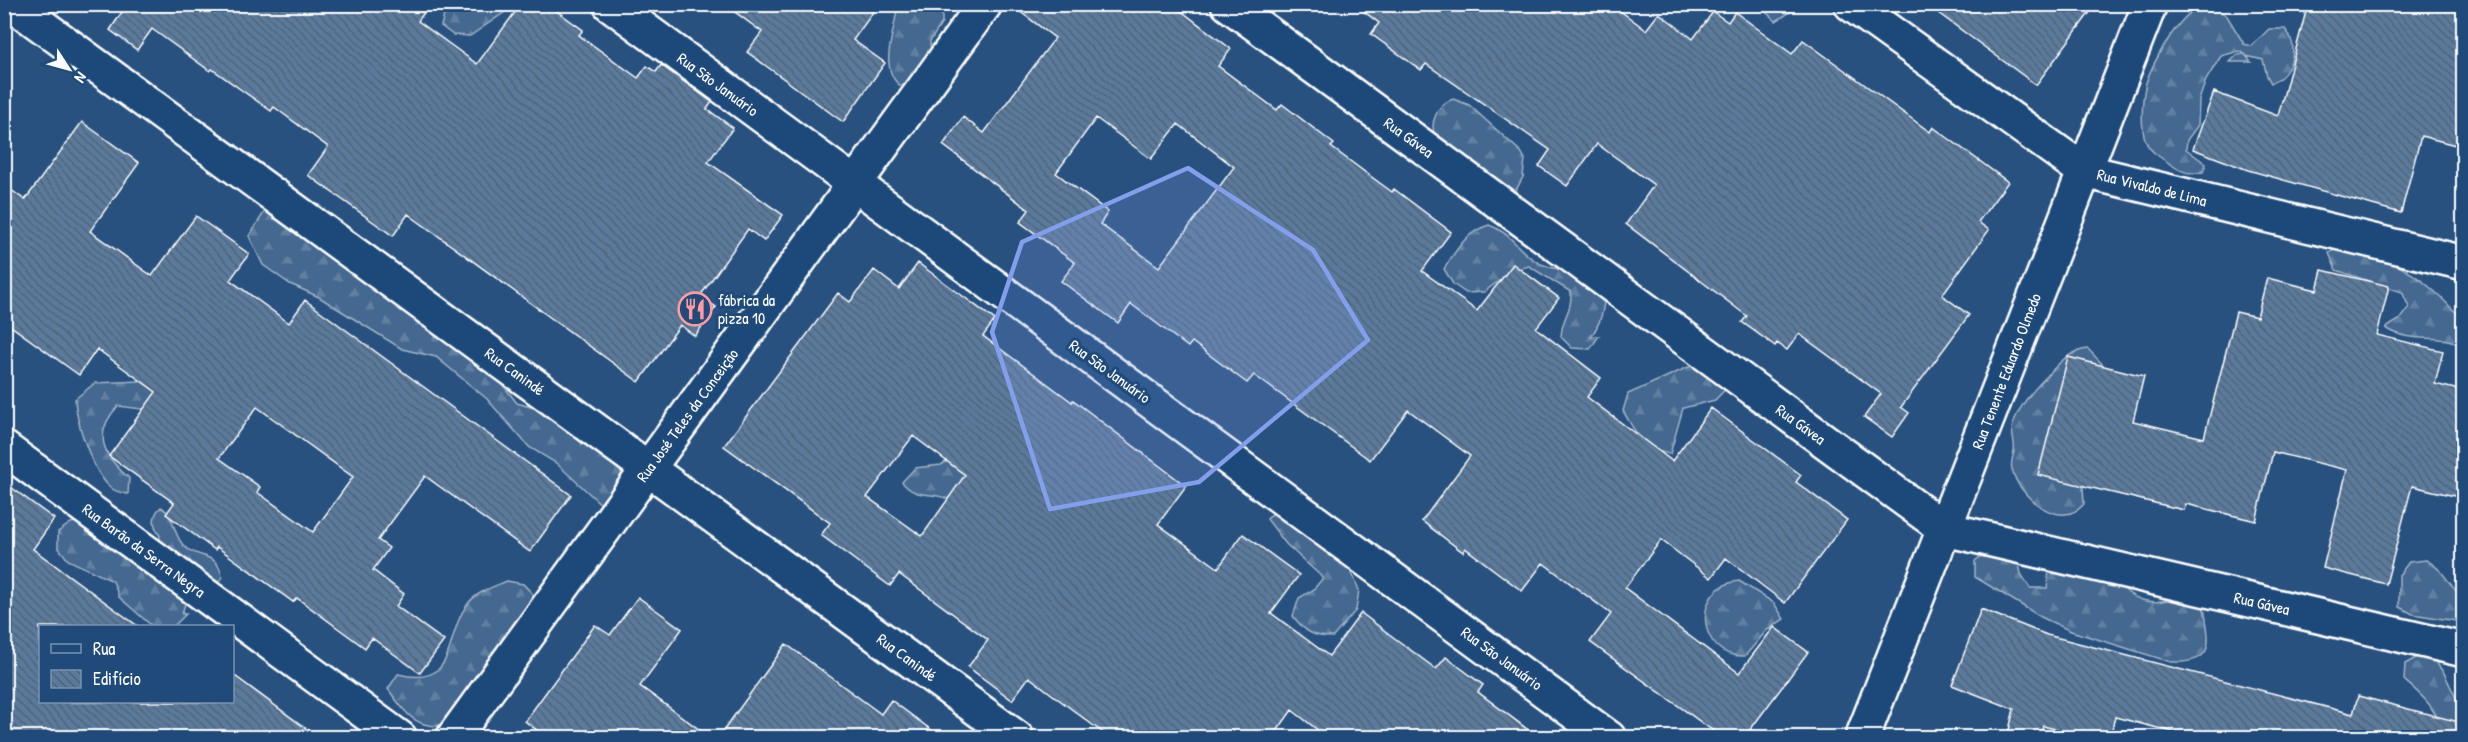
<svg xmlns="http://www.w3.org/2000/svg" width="2468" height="742" viewBox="0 0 2468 742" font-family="'Patrick Hand',sans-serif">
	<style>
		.forest { fill: url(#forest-firs); stroke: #a2b4c8; stroke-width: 1.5 }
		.building { fill: url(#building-back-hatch); stroke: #fff; stroke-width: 1.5; fill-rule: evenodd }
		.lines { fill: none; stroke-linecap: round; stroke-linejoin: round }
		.minor-casing { stroke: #fff; stroke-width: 38 }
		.minor { stroke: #1f4a7a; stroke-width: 33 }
		.marked { fill: #839eea; fill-opacity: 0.2; stroke: #839eea; stroke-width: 4.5; stroke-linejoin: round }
		.labels { text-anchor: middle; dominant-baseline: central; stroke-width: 6; stroke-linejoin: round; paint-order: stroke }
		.street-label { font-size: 16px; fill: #fff; stroke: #1f4a7a }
		.poi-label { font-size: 16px; fill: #fff; stroke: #1f4a7a; text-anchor: start }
	</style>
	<defs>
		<pattern id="forest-firs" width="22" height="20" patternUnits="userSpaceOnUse" patternTransform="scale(1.5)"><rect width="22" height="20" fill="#446890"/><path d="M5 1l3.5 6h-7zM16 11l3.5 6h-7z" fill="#607fa1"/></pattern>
		<pattern id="building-back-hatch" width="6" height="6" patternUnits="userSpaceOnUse" patternTransform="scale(1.5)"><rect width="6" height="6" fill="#5a7a9d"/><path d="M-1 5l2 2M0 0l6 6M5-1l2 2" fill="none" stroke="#536374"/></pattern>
	</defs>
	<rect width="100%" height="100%" fill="#28517f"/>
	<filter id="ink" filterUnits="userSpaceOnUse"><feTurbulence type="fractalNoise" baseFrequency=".0167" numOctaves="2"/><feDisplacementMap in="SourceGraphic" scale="12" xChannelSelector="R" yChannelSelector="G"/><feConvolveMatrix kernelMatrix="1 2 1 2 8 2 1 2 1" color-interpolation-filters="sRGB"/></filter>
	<g filter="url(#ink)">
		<path class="forest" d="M447,4H515V5L470,36L453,35L441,26Z
			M2209,4L2227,16L2244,44L2252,46L2269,29H2285C2300,46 2292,75 2271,83L2267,76L2263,60L2246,56L2251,62H2230L2237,55L2245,54L2239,51L2221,56L2206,80L2199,100L2198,125L2187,140L2186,149L2206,164L2203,172C2187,175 2179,171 2166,161C2158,156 2150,151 2146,142C2140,128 2142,98 2146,83C2153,61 2184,4 2209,4Z
			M897,5L942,6V23L930,41L931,57L907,84L899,85C877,64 897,30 897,5Z
			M1758,5H1792V11L1776,21Z
			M1453,99L1469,105L1521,152L1525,159L1523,176L1524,175L1516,190L1508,192L1436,138C1428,123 1438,104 1453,99Z
			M265,211L296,217L478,353L517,403L581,422L627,470L628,479L603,506L556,463L529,447L487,399L436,357L402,349L319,297L290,284L263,265L249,236Z
			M1489,225C1513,233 1520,255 1541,264C1556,270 1572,271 1587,277C1614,288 1603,319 1591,337L1599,336L1590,349L1572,348L1561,337C1562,316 1572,313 1571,292L1529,266L1513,270L1484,292L1466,293L1453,284L1444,269C1457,249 1466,232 1489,225Z
			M2345,244C2377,254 2408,267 2433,290C2442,297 2448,306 2457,313L2463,311V346C2437,331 2414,346 2386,328L2399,320L2409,307L2402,292L2336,270L2329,253Z
			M2088,349L2106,368L2079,479L2083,487L2084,504C2060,532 2018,496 2012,469C2010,463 2013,458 2014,451C2016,442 2010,434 2013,425C2018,407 2034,389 2047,376C2059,363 2069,351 2088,349Z
			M1709,362L1736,378L1715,400L1683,408L1670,454C1642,449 1637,434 1623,411L1628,394L1693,365Z
			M163,380L150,410L118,406C92,434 103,456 129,478L128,494C122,493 115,492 110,487C92,471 76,422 75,399L95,383Z
			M989,435L950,500C930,490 918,501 902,482L915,468L941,465Z
			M161,507C176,516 172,535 185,547C199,560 219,551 222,578L216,584L159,545L160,536C153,526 151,516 161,507Z
			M1278,508L1345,556L1359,590L1356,610L1333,637C1313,637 1305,632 1293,616L1299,598L1313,590L1323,578L1286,544L1267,519Z
			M86,520L186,600L182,614H186L174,626H152L119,597L113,581L68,560L58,547V532L71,523Z
			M1988,550L2018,559L2021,574L2030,588H2047L2049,571L2063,561C2075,563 2090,564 2100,569C2115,577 2126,596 2142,600C2170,608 2173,586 2204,608C2210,643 2216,664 2171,662L2071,631L2041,617L1975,577V561Z
			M2426,560C2445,570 2448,585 2463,598V622L2413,614L2399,607V575L2409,562Z
			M507,581L523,584L534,595L536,611L454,724C417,732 408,716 388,689L398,674C459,689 443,637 467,605C476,592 493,587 507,581Z
			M1739,581L1774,603L1784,619L1767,630L1745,656C1697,659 1690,586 1739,581Z
			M2419,656L2434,660L2444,673L2463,713V737H2442C2437,708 2426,699 2404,680L2405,664Z"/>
		<path class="building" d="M119,4H430L418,21L477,64L521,4H547L583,30L579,35L638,78L647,66L656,72L661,65L712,102L707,109L733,128L708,162L783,215L764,241L748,229L700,296L716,307L695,336L680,325L639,382L408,214L393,236L308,175L328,147L274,107L271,111L212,69L210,71L152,29L137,50L110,30L124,9Z
			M724,4H879L853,40L885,63L843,122L747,52L762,32Z
			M1010,4H1172L1231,49L1218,66L1277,110L1282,104L1334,144L1331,147L1392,192L1394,189L1451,232L1422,271L1477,311L1513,264L1559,298L1536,328L1601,378L1587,397L1672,461L1711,408L1801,475L1796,482L1847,520L1785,603L1726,558L1711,578L1661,540L1625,588L1739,673L1774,627L1808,652L1744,738H1723L1590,642L1611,614L1543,563L1522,591L1465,548L1463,552L1422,521L1470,456L1408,410L1370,460L1254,375L1247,383L1192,342L1188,347L1131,304L1118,323L1061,281L1075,263L1020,222L1029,210L943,145L963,117L984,133L1055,38ZM1096,118L1151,159L1178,124L1234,167L1159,267L1100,224L1108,212L1056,173Z
			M1354,4H1611L1646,30L1659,13L1693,39L1713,12L1728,22L1735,12L1792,54L1803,40L1930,132L1933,127L2008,182L1978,222L1989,230L1942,295L1969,315L1901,407L1909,413L1892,437L1864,417L1881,394L1799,334L1787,350L1777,343L1775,346L1742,322L1747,316L1626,224L1654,185L1597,144L1567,186L1539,166L1550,150L1426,64L1421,70L1371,34L1379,23Z
			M1926,4H2096L2036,85Z
			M2308,4H2463V147L2421,136L2401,213L2248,170L2193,149L2214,92L2278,116Z
			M82,122L139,163L90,231L152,276L196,216L249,254L230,280L289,323L305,300L571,495L530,552L425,476L378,540L389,548L373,570L404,594L396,606L444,641L420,673L372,638L365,648L297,598L293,602L217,547L215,550L166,514L174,503L109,456L156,392L97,349L79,375L4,321V185L25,200ZM257,407L353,477L313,532L257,492L260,487L219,458Z
			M918,263L995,320L983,336L1072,402L1073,400L1186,486L1158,524L1218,568L1243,534L1299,575L1271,613L1329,656L1361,613L1436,669L1446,657L1483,685L1478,692L1539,738H1328L1292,710L1272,738H1110L1029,677L1012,700L968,667L988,640L899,574L890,586L821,535L830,523L724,446L838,293L850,302L874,270L899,289ZM913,436L965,475L922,536L867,497Z
			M2322,270L2389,286L2377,335L2443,351L2435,384L2463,391V498L2412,486L2386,584L2323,568L2347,470L2273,452L2256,521L2186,504L2184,510L2038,475L2068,357L2144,376L2133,421L2204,438L2236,312L2257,317L2267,278L2317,290Z
			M4,482L54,519L33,549L139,627H40V702H232V674L319,738H4Z
			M638,597L682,629L640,686L711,738H547L525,721L595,625L610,635Z
			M1981,609L2047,635L2353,714L2358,696L2463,723V738H2196L2115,717L2110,738H2091L2043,726L2040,738H2007L2014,709L1952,685Z
			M786,644L881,714L891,700L942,738H718Z"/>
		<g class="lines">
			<g class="minor-casing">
				<path id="minor" d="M12,4L1017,738
					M610,4L1609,738
					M1228,4L1945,529L2464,650
					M1851,4L2084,171L2464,263
					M4,448L400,738
					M453,738L985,4
					M1862,738L2150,4"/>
			</g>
			<use href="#minor" class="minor"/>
		</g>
	</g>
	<path class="marked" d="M1188,168L1313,250L1368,340L1199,482L1050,509L992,332L1022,242Z"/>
	<defs>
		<g id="restaurant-ring" transform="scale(1.725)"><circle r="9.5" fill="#1f4a7a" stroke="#ff9aa2" stroke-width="1.5"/><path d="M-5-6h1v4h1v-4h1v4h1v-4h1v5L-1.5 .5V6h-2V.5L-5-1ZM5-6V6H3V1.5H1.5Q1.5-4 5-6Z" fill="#ff9aa2"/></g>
	</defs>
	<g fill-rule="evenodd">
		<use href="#restaurant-ring" x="695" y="309"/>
	</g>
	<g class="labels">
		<g class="street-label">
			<text transform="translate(718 84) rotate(36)">Rua São Januário</text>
			<text transform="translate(1409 137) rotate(36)">Rua Gávea</text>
			<text transform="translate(2152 187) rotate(14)">Rua Vivaldo de Lima</text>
			<text transform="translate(515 371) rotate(36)">Rua Canindé</text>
			<text transform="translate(1110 371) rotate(36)">Rua São Januário</text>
			<text transform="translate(2006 371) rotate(-69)">Rua Tenente Eduardo Olmedo</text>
			<text transform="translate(687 415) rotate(-54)">Rua José Teles da Conceição</text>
			<text transform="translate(1801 424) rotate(36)">Rua Gávea</text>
			<text transform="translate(144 550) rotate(36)">Rua Barão da Serra Negra</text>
			<text transform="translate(2262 603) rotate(13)">Rua Gávea</text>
			<text transform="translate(907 657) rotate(36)">Rua Canindé</text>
			<text transform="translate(1502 658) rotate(36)">Rua São Januário</text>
		</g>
		<g class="poi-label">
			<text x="718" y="300">fábrica da<tspan x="718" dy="18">pizza 10</tspan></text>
		</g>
	</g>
	<rect width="2468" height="742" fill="none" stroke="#1f4a7a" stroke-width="24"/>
	<rect x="12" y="12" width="2444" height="718" fill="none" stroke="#fff" stroke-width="2" filter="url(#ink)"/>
	<rect x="39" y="625" width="195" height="78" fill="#1f4a7a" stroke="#7992af" stroke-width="1.5"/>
	<rect x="51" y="644" width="30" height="9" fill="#1f4a7a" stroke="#7992af" stroke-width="1.5"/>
	<text x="93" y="655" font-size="18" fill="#ffffff">Rua</text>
	<rect x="51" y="670" width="30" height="18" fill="url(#building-back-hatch)" stroke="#7992af" stroke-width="1.5"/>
	<text x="93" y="685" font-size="18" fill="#ffffff">Edifício</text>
	<g transform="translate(69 69) rotate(126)" stroke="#1f4a7a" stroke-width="4.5" paint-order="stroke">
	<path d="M0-4.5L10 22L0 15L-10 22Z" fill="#ffffff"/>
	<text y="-9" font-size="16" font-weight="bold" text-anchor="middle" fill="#ffffff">N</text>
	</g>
</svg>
